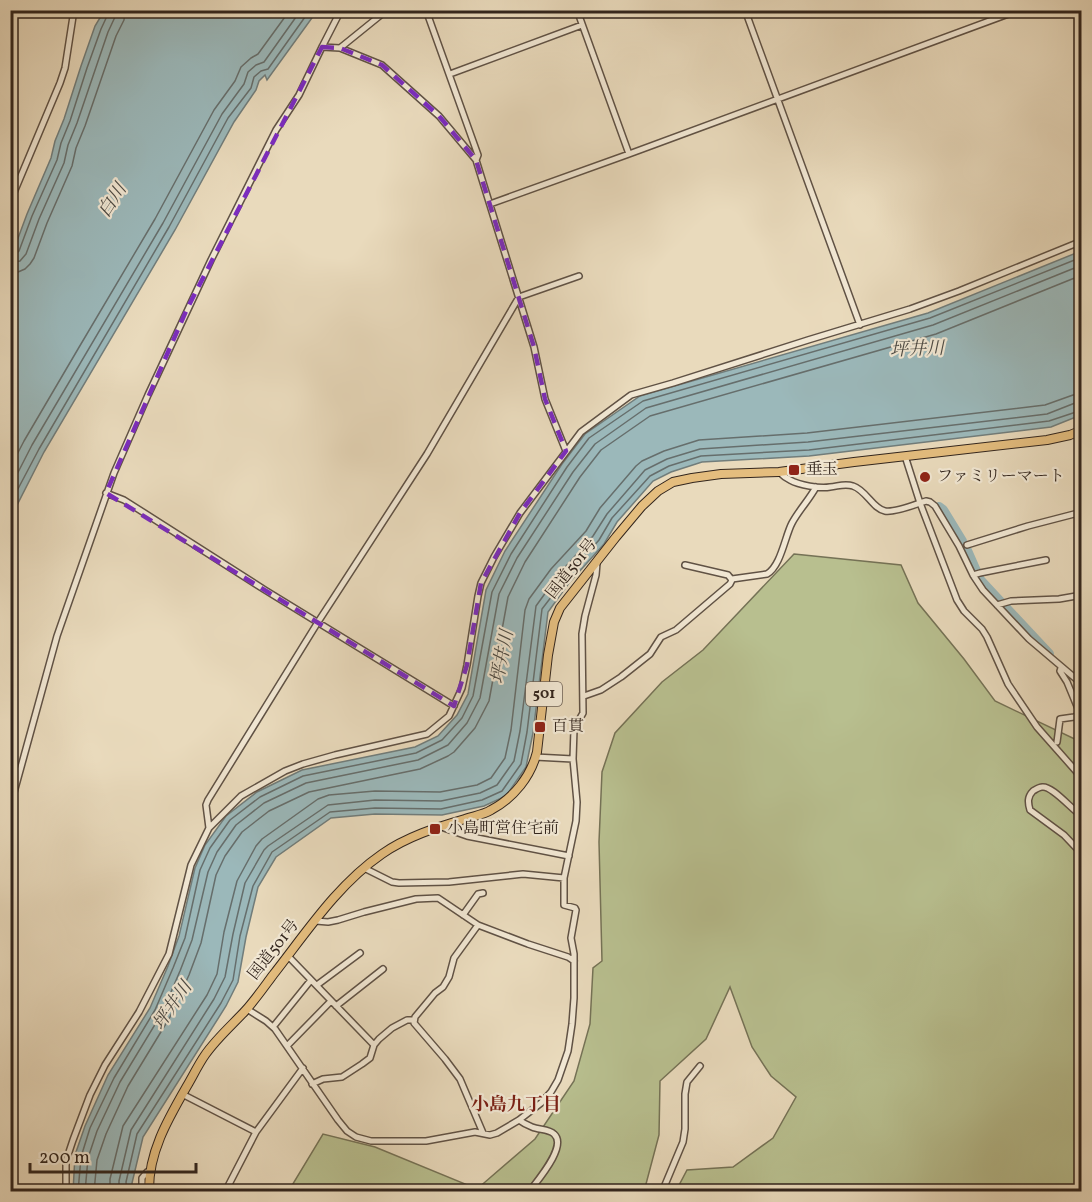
<svg xmlns="http://www.w3.org/2000/svg" width="1092" height="1202" viewBox="0 0 1092 1202" font-family="Vollkorn,'Noto Serif JP',serif">
	<style>
		.green { fill: #b8bf8f; stroke: #757256; stroke-width: 1.5 }
		.water { fill: #9bb8ba; stroke: #717d7b; stroke-width: 1.5 }
		.lines { fill: none; stroke-linecap: round; stroke-linejoin: round }
		.shore { stroke: #666e6c; stroke-width: 1.5 }
		.river { stroke: #9bb8ba; stroke-width: 10 }
		.minor-casing { stroke: #605245; stroke-width: 8 }
		.highway-casing { stroke: #32251d; stroke-width: 10 }
		.minor { stroke: #f1e7d3; stroke-width: 5 }
		.highway { stroke: #e4bd7e; stroke-width: 8 }
		.marked { fill: none; stroke: #7b2cbf; stroke-width: 4.5; stroke-dasharray: 12 8; stroke-linejoin: round }
		.poi-dot { fill: #8f2418; stroke: #f1e7d3; stroke-width: 2 }
		.labels { text-anchor: middle; dominant-baseline: central; stroke-width: 4.5; stroke-linejoin: round; paint-order: stroke }
		.shield { fill: #f1e7d3; stroke: #6b5f54; stroke-width: 1.5 }
		.shield-label { font-size: 15px; font-weight: bold; fill: #32251d }
		.poi-label { font-size: 16px; fill: #32251d; stroke: #f1e7d3; text-anchor: start }
		.street-label { font-size: 16px; fill: #32251d; stroke: #f1e7d3 }
		.water-label { font-size: 18px; font-style: italic; fill: #4c4a44; stroke: #f1e7d3 }
		.neighbourhood-label { font-size: 18px; font-weight: bold; fill: #7a1f14; stroke: #f1e7d3 }
	</style>
	<rect width="100%" height="100%" fill="#e9dabc"/>
	<filter id="stains"><feTurbulence type="fractalNoise" baseFrequency=".00333" numOctaves="4"/><feColorMatrix values="0 0 0 0 .2 0 0 0 0 .09 0 0 0 0 .02 0 0 0 .5 -.17"/></filter>
	<radialGradient id="worn" r=".72"><stop offset=".6" stop-color="#630" stop-opacity="0"/><stop offset="1" stop-color="#630" stop-opacity=".3"/></radialGradient>
	<path class="green" d="M794,554L901,565L918,603L964,659L995,701L1081,742V1191H676L687,1170L733,1167L773,1138L796,1097L771,1076L752,1047L730,987L706,1039L660,1081L659,1135L646,1184L638,1191L288,1192L323,1134L375,1147L477,1189L535,1139L574,1081L590,1024L593,968L602,961L599,842L602,772L615,733L662,682L703,650Z"/>
	<path class="water" d="M104,11H317L267,80L265,75L259,81L256,90L234,122L175,230L44,452L11,517V257L27,214L51,158L55,141L64,119L81,66L95,26Z
		M1081,251V415L1051,427L809,456L702,462L671,472L653,481L617,522L604,544L569,583L548,612L533,733L526,767L506,796L484,806L442,815L375,814L331,818L276,857L258,887L246,937L238,982L226,1006L143,1137L132,1183L133,1191L73,1192L75,1155L85,1126L108,1075L150,1008L168,966L179,936L195,868L205,845L226,816L257,792L302,770L415,747L438,736L457,715L468,694L486,590L505,551L562,464L585,434L640,396L928,313Z"/>
	<g class="lines">
		<path class="shore" d="M10,256L15,255L19,251L32,216L57,160L61,143L70,121L87,68L101,29L108,14L109,10
			M10,263L20,261L26,254L39,219L64,163L68,145L77,123L108,32L115,17L116,10
			M10,272H18L25,269L30,264L34,258L47,223L72,166L76,148L85,126L116,36L124,20L125,10
			M10,468L24,441L78,349L155,219L214,110L235,81L241,67L251,58L258,54L290,10
			M10,488L32,445L163,223L222,114L244,84L248,72L256,65L264,62L301,10
			M10,504L39,449L169,227L228,118L251,88L254,77L261,71L268,69L310,10
			M78,1192L81,1157L90,1128L114,1078L155,1010L173,968L185,938L200,870L210,848L230,820L260,797L303,776L416,753L442,740L462,718L473,696L492,592L511,554L567,467L589,438L643,401L930,318L1082,257
			M85,1192L88,1158L97,1131L120,1082L162,1013L180,971L192,940L208,872L217,852L236,825L264,803L306,783L418,760L448,745L467,723L480,698L499,594L517,558L573,472L595,444L646,408L933,325L1082,265
			M94,1192L97,1160L106,1134L128,1086L170,1017L189,975L201,943L216,875L225,856L242,832L269,811L309,792L420,769L448,756L454,752L475,728L489,701L508,597L525,562L580,477L601,450L650,416L936,334L1082,275
			M110,1192V1179L123,1126L207,995L217,974L224,932L237,881L256,846L262,839L318,799L329,795L375,791L440,792L477,785L491,778L505,758L511,730L525,610L529,599L551,569L586,531L600,508L636,466L642,461L664,451L699,440L807,433L1045,405L1073,395L1082,393
			M119,1192V1181L131,1130L214,999L225,977L233,934L245,883L264,850L268,846L328,805L375,800L441,801L480,793L497,785L514,761L520,731L536,606L559,574L593,536L607,514L645,470L667,459L700,449L808,442L1047,414L1075,403L1082,402
			M127,1192L126,1182L137,1134L221,1003L233,980L240,936L253,886L272,852L330,812L375,808L441,809L482,800L502,791L521,764L527,732L542,609L565,579L599,540L612,518L650,476L669,466L701,456L809,450L1049,421L1082,410"/>
		<path class="river" d="M939,507L943,510L962,541
			M965,546L980,580L1049,654"/>
		<g class="minor-casing">
			<path id="minor" d="M426,10L478,155L476,160
				M577,10L629,154
				M745,10L860,325
				M1077,10L1082,18
				M322,47L340,48L382,65L439,116L476,160L534,347L545,399L566,451
				M340,48L387,10
				M450,74L582,25
				M10,202L60,83L65,68L74,10
				M490,204L629,154L1019,10
				M905,456L920,503L957,600L964,611L982,629L987,637L1008,684L1037,727L1082,778
				M779,472C782,475 786,478 790,480C799,485 820,489 830,487C839,486 845,483 853,486C866,490 873,509 885,511C895,513 916,504 926,501L930,502L935,506L959,546L973,575L983,590L1029,639L1082,684
				M106,493L124,500L265,590L454,706
				M967,545L1028,526L1082,512
				M973,575L980,573L1046,560
				M732,579L767,574C781,566 785,536 792,523C799,510 809,500 816,487
				M997,605L1011,601L1059,599L1082,595
				M584,696L601,690L621,677L650,654L661,637L676,630L730,584L732,580L728,575L685,565
				M1057,742L1060,719L1074,717L1078,715L1079,711L1067,682L1060,671L1061,668
				M535,757L573,759
				M10,807L57,636L114,473L148,395L211,260L276,130L299,95L322,47L341,10
				M1082,816C1072,810 1052,785 1042,787C1039,787 1035,790 1033,791C1027,797 1028,803 1030,810L1064,835L1082,854
				M441,827L467,836L569,856
				M209,828L206,805L208,800L318,622L427,454L519,297L579,276
				M364,868L392,882L399,883L449,882L523,874L564,878
				M463,915L478,894L483,893
				M316,921L328,922L338,920L364,912L416,899L438,898L478,925L528,944L568,957L574,961
				M478,925L454,958L449,977L443,987L435,993L415,1017L414,1023L445,1059L460,1079L483,1133
				M288,956L374,1045
				M317,985L360,953
				M336,1006L383,969
				M247,1009L266,1021L275,1029L338,1120L347,1131L356,1137L371,1141H426L475,1132L490,1135L497,1133L519,1120L541,1103L551,1092L558,1080L568,1051L572,1024L574,998V954L571,938L576,910L575,908L564,905V878L576,821L577,802L573,759L574,729L583,713L582,634L585,616L596,575L597,563
				M273,1027L311,980
				M287,1046L331,1001
				M312,1084L323,1079L342,1077L362,1064L370,1058L374,1045L379,1039L392,1028L407,1020H414
				M182,1094L256,1132
				M519,1120C523,1123 527,1125 532,1127C539,1130 549,1129 554,1134C568,1146 537,1181 529,1192
				M66,1192V1161L73,1140L90,1095L105,1065L139,1012L169,954L191,865L209,828L241,796L285,771L303,764L335,755L427,734L449,716L462,688L467,665L478,596L481,583L494,557L520,513L581,432L631,395L673,383L808,340L910,309L959,291L1082,241
				M142,1192V1178L147,1172H150
				M225,1192L256,1132L303,1068
				M662,1192L683,1142L685,1129V1094L687,1082L700,1066"/>
		</g>
		<g class="highway-casing">
			<path id="highway" d="M149,1192C148,1153 168,1119 187,1086C193,1076 198,1065 205,1055C216,1039 232,1025 245,1011C255,1000 264,987 273,975C306,933 337,885 382,854C406,837 437,827 465,819C473,816 483,815 491,810C514,798 531,776 537,752L548,655L554,622L560,608L616,537L642,506L658,491L673,482L692,478L721,474L779,472L854,462L1047,440L1070,435L1082,430"/>
		</g>
		<use href="#minor" class="minor"/>
		<use href="#highway" class="highway"/>
	</g>
	<path class="marked" d="M322,47L340,48L382,65L439,116L476,160L534,347L545,399L566,451L520,513L481,583L467,665L454,706L106,493L187,309Z"/>
	<g class="poi-dot">
		<rect x="788" y="464" width="12" height="12" rx="3"/>
		<circle cx="925" cy="477" r="6"/>
		<rect x="534" y="721" width="12" height="12" rx="3"/>
		<rect x="429" y="823" width="12" height="12" rx="3"/>
	</g>
	<g class="labels">
		<rect class="shield" x="526" y="682" width="36" height="24" rx="4.5"/>
		<g class="shield-label">
			<text x="544" y="694">501</text>
		</g>
		<g class="poi-label">
			<text x="806" y="470">垂玉</text>
			<text x="937" y="477">ファミリーマート</text>
			<text x="552" y="727">百貫</text>
			<text x="447" y="829">小島町営住宅前</text>
		</g>
		<g class="street-label">
			<text transform="translate(572 569) rotate(-52)">国道501号</text>
			<text transform="translate(274 950) rotate(-52)">国道501号</text>
		</g>
		<g class="water-label">
			<text transform="translate(113 201) rotate(-57)">白川</text>
			<text transform="translate(917 350) rotate(-2)">坪井川</text>
			<text transform="translate(503 657) rotate(-79)">坪井川</text>
			<text transform="translate(173 1006) rotate(-55)">坪井川</text>
		</g>
		<g class="neighbourhood-label">
			<text x="516" y="1105">小島九丁目</text>
		</g>
	</g>
	<rect width="1092" height="1202" fill="none" stroke="#e9dabc" stroke-width="36"/>
	<rect x="12" y="12" width="1068" height="1178" fill="none" stroke="#32251d" stroke-width="3"/>
	<rect x="18" y="18" width="1056" height="1166" fill="none" stroke="#32251d" stroke-width="1.5"/>
	<path d="M30 1163v9h166v-9" fill="none" stroke="#32251d" stroke-width="3"/>
	<text x="39" y="1163" font-size="18" fill="#32251d" stroke="#f1e7d3" stroke-width="4.5" paint-order="stroke">200 m</text>
	<rect width="100%" height="100%" filter="url(#stains)"/>
	<rect width="100%" height="100%" fill="url(#worn)"/>
</svg>
